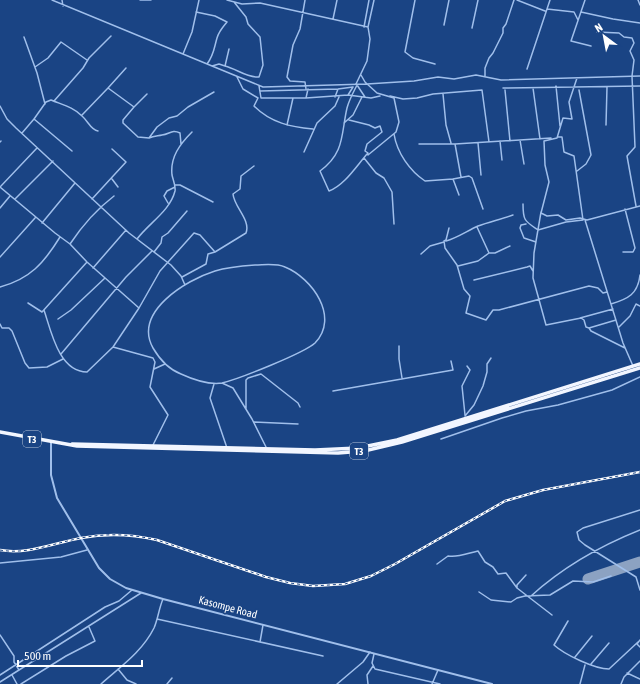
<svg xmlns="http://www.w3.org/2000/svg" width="640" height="684" viewBox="0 0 640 684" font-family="'Asap Condensed',sans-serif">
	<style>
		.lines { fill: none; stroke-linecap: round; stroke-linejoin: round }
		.runway { stroke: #8ca2c2; stroke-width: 11 }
		.minor { stroke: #a0bfeb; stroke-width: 1.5 }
		.tertiary { stroke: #a0bfeb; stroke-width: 2 }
		.trunk { stroke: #f2f6ff; stroke-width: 3.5 }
		.rail-casing { stroke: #fff; stroke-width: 2.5 }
		.rail { stroke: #1a4484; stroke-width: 1; stroke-dasharray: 3; stroke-linecap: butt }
		.labels { text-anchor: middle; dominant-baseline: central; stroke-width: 3.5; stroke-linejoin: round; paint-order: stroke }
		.shield { fill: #1a4484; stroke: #bac7da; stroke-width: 1 }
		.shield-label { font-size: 10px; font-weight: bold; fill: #fff }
		.street-label { font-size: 11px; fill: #fff; stroke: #1a4484 }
	</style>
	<rect width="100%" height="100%" fill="#1a4484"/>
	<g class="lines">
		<path class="runway" d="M588,579L640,562"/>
		<path class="minor" d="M52,0L263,87L367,84L414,81L438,77L454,79L476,75L501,80L640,76
			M62,0L63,6
			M140,0H151
			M227,0L242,4L260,3L368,27L374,0
			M305,0L300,29L293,45L287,77L290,81L305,82L306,89
			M415,0L405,52L413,58L435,64
			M517,0L545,11
			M585,0L571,41L591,46
			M638,0L640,5
			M547,9L574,12L578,20
			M196,12L215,16L227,22C223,27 219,31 217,38C214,48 214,55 207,64
			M581,12L613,19L640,23
			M333,19L337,0
			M444,25L449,0
			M364,27L369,0
			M472,28L478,0
			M597,32L619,33L624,37L632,38L634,43L630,51L634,60L632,76L635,147L627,156L636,206
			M24,37L37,73L45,104
			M229,49L225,66C237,69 247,78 259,77L263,65L260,37L248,24L246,17L234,2
			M183,54L192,32L199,0
			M212,66L219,64L225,66
			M35,67L48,58L61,42L87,60
			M527,69L550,0
			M361,75L365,82L377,93L394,98L399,122L396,132L368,155
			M485,76V68L489,58L493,53L503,33V28L506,24L514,0
			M237,77L243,89L258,98L254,106C271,123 291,127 313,129
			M577,78L569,102L572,119L563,118L557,138L544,141L545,165L549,182L541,213L547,216L558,215L566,220L580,218L587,220L640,206
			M356,84L367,61L370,39L368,27
			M357,85L365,97
			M259,86L261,98H306
			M556,86L560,126
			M108,88L126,68
			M503,88L640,86
			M533,88L540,139
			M308,89L306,98L348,95L371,98L380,96
			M505,90L510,141
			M260,91L338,89L353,87
			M443,94L446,125L451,143
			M348,95L353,87
			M390,96L403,99L417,98L433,94L482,90L489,142
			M335,97L338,89
			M54,101L83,68L89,58L111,36
			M0,106L7,119L16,128L129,233L171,265L181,276L185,285
			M134,107L123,120V123L138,137L149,138L157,127L169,118L177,116L188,107L214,92
			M82,115L108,88L134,107L147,94
			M34,119L46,102L51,100C63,105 73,107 82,116C88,121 91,130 98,131
			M349,120L369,125L375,128L380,126L382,132L367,144L365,151L368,153C357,165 345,185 329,191L320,171C345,153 341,134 347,108C349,100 353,93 357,85
			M344,123L353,115L362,97
			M287,125L293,98
			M606,125L607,87
			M22,133L34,119L72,151
			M394,134C397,153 410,171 425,181L453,179L459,195
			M149,138C154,136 158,136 162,135C170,134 172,129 180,133L181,144
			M520,140L524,164
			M500,141L502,160
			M0,142L1,141
			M478,143L481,175
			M419,144H455L551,138
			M455,144L461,177
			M304,152L317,123L335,106L339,97
			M364,158L376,173L384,178L392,192L394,224
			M577,171L586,164L591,155L579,90
			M112,179L118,187
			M453,179L469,176L472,178L483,209
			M175,185H180L213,202
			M0,187L55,233L70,244L87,262L139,308
			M0,187L37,148
			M15,199L53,161
			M92,199L126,162L112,149
			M168,203L164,196L167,191L175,187
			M523,204C523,221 525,221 538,230L566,222L583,220L574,156L564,152L562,137H558
			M0,208L10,196
			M541,212L534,253L533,278L546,325L581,318L584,320L586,327L589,328L616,320
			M585,220L623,343L633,366
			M42,223L75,183
			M526,224L521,225L520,228L524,238L536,242
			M449,228L446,240L444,241L445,248L457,265L464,289L470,296L466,313L486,320L493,310H499L589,286L598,288L603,293L607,292
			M137,239C149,223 170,211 175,191C176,186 173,180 172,175C170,157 180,144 192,132
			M446,241C457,238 467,231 478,226C489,222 502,219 513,215
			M70,244C82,226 97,209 114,196
			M154,252L161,243L162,237L168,233L187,211
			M623,252H633L635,248L625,209
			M489,253H495L510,246
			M421,254L430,246L444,242
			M0,257L35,218
			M255,265C264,265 276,263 285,267C312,278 340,317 315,343C304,353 239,379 222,383C208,385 194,380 181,374C168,369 160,360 153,348C133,312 186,280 215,271C228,267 241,266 255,265Z
			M458,266L478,261L489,253L477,227
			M93,268L126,230
			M182,277L206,264L208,254L215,252
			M474,280L527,267L530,266L533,271
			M0,287C30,279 44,263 60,237
			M28,303L42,312L87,262
			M611,304C628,299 638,294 640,275
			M44,310C51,331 59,372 87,372L113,347L139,308L160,271L194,233L200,235L215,252L246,233C251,220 234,207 233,194L240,189L241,176L254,166
			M580,318L613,309
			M58,319L71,310L105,278
			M0,324L2,328H9L12,331L25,363L29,368L47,367L63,359
			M619,327L630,316L636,304L640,306
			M589,328L591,331L625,348
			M399,346V359L402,378
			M113,347L153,358L155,362L150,387L168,415L153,445
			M61,354L126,277L152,251
			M154,369L165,364
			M222,383L233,388L252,419L266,447
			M214,384L210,398L227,448
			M333,391L453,370L451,361
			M246,409V380L248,378L261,374L298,403L300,407
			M465,415L462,386L470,370L467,366
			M465,416L474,405L483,386L487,372V364L491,358
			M254,422L298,424
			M441,439L502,418L526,411L558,405L612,390L640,377
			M640,510L583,528L577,532L579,540L585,545L636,577L640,590
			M0,563L61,557L87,550
			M437,564L448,556C458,558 468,553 478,551L485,562L493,567L498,574L506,573L517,588
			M526,575L517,585V588L552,615
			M479,592L491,600L511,602L517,598L525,596L550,595L573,581L593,582L611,576
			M531,596C563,567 600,546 640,530
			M157,619L323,656
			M568,621L554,645C565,655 595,669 609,669L638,642
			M0,635L14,656V662L19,670
			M640,640L637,644L640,647
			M260,642L263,625
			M374,654L372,663L375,669L440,684
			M575,657L592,636
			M591,664L609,643
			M118,669L127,680L136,684
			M627,673L640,679
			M0,675L105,607L119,601L132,590
			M12,675L17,684
			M0,682L141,593
			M21,684L66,656L95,641L89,627
			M101,684C120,667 142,652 154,628C158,619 159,608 163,599
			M167,684L172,678
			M337,684L363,662L370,652
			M368,684L367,675L373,666
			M432,684L438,670
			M580,684L585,665
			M621,684L624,677L640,661"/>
		<path class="tertiary" d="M51,442V475L57,498L99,568L110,579L126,588L163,599L492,684"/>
		<path class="trunk" d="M0,432L77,446L338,453L364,451L402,442L640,368
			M72,444L315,450L358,448L397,440L640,364"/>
		<g class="rail-casing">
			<path id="rail" d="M0,550C27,555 54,543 81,538C107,533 131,534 157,540L266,577L290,583L313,586L345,584L371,576L395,564L505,501L543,490L640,472"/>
		</g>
		<use href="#rail" class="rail"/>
	</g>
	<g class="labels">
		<g class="shield">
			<rect x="23" y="431" width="18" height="16" rx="3"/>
			<rect x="350" y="443" width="18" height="16" rx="3"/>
		</g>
		<g class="shield-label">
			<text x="32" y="439">T3</text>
			<text x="359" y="451">T3</text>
		</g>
		<g class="street-label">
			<text transform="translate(228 607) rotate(15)">Kasompe Road</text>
		</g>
	</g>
	<g transform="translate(604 36) rotate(328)" stroke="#1a4484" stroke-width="3" paint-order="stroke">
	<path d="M0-3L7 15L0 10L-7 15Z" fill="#ffffff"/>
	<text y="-6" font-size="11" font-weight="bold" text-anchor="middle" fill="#ffffff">N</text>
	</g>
	<path d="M18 660v6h124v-6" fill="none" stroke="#ffffff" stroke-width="2"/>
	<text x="24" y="660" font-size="12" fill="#ffffff" stroke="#1a4484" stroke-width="3" paint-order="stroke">500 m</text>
</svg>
